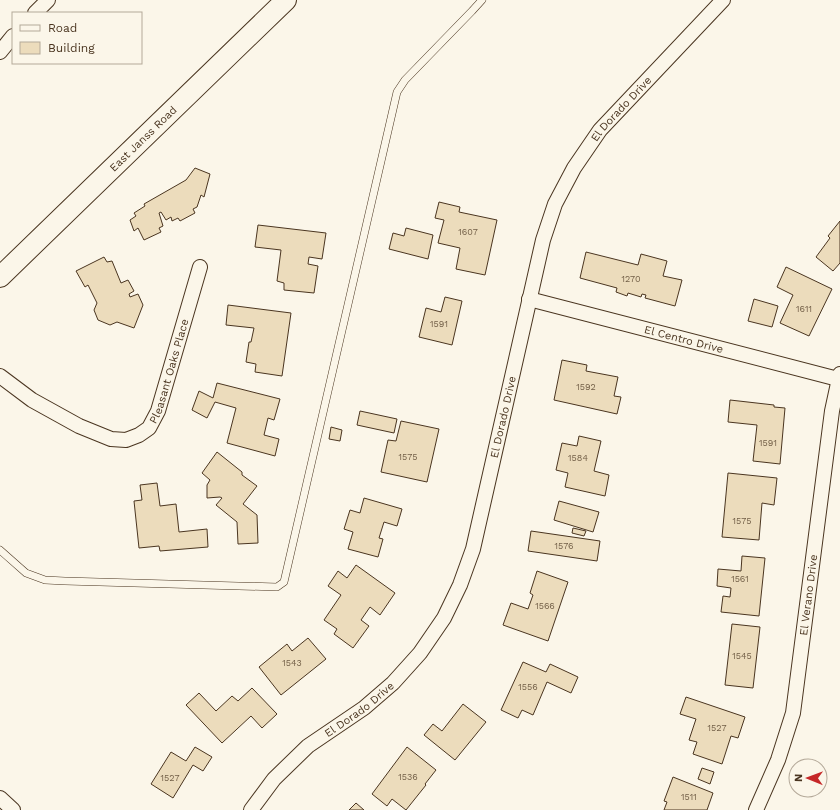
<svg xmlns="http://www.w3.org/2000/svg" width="840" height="810" viewBox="0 0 840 810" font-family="'Work Sans',sans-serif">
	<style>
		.building { fill: #ecdcbc; stroke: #4a3520 }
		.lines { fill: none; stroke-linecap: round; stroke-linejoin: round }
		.lane-casing { stroke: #4a3520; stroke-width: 8 }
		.street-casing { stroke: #4a3520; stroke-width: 16 }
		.secondary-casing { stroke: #4a3520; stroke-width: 22 }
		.lane { stroke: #fbf6e9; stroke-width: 7 }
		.street { stroke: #fbf6e9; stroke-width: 14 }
		.secondary { stroke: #fbf6e9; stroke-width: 20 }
		.labels { text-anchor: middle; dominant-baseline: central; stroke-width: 3; stroke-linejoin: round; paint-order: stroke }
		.number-label { font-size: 9px; fill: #725f47 }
		.street-label { font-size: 11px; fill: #4a3520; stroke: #fbf6e9 }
	</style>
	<rect width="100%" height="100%" fill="#fbf6e9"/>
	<path class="building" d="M195,168L210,174L204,197L201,195L197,207L193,209L195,213L180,221L178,218L172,221L171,217L166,220L161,212L159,213L163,226L159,228L161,232L144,240L138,228L134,231L130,220L136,216L134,213L145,206L144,204L186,180Z
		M439,202L460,207L459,212L497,220L485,275L456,269L460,248L438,243L444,220L435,218Z
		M840,221V263L833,271L816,257L830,238L828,236Z
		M258,225L326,233L322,259L309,257L308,264L318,266L314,293L284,290V283L277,281L281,250L255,247Z
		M406,228L433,235L428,259L389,249L393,233L404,236Z
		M586,252L638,265L641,254L667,261L663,276L682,280L675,306L645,298L646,295L642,294L641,297L628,293L627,296L616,292L617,288L580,278Z
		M104,257L107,262L112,261L121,283L128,280L134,291L129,294L130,297L138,294L143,305L134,328L117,322L110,325L98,320L94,310L97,303L88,285L85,287L76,271Z
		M786,267L832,289L809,336L780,323L793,295L777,287Z
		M445,297L462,301L452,345L419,337L426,308L441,312Z
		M754,299L778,306L772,327L748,321Z
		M228,305L291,313L282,376L255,372L256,364L246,362L249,342H251L254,328L226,325Z
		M562,360L587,365L586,371L618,377L614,396L621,397L617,414L554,400Z
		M217,383L280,399L274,420L268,418L264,435L279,439L275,456L227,443L236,408L215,402L207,418L192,410L199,391L213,398Z
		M730,400L774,405V407L785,408L780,464L753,461L757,425L728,422Z
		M360,411L397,419L394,433L357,425Z
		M401,421L439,429L427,482L381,472L388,440L396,441Z
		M331,427L342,430L340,441L329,439Z
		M579,436L601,441L594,471L609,475L605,496L565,487L568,473L556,470L562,443L577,446Z
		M217,452L242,472V475L257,486L243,504L257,515L258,543L238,544L237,522L216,505L222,498L220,497L207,498V485L210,480L202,473Z
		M728,473L777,478L774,505L762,503L759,540L722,537Z
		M157,483L160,506L176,504L179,532L207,529L208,547L160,551L159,546L139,548L134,501L142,500L140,485Z
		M364,498L402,509L397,526L384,522L379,538L383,539L378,557L348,549L353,532L344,529L350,510L360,513Z
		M559,501L599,512L593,532L554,520Z
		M573,528L586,531L584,536L572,533Z
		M531,531L600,541L597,561L528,551Z
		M742,556L765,558L759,616L721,612L723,596L730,597L731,588L717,586L718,569L741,571Z
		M356,565L395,593L380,615L370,607L361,620L369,626L353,648L334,634L337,629L324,620L341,595L328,586L338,571L347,578Z
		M537,571L568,582L548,641L503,625L511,603L528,609L533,595L530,593Z
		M732,624L760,627L753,688L725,685Z
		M308,638L326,659L281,695L259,667L287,644L292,651Z
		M523,662L546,672L550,664L578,677L571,693L547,682L533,715L522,710L518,718L501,710Z
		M252,688L277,714L262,728L251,716L222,743L186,705L199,693L216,711L232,696L238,701Z
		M686,697L745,717L738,738L731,736L722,764L693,754L697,742L689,740L696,719L680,714Z
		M463,704L486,722L455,760L424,735L433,724L442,731Z
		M195,747L212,757L203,771L193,765L173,798L151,784L171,752L186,761Z
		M407,747L436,770L425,784L426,785L406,810L392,799L387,806L372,794Z
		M702,768L714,772L710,784L698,779Z
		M673,777L713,793L707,810H664L667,802L664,801Z
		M356,803L364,810H349Z"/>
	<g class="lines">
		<g class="lane-casing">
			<path id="lane" d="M0,550L26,573L45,580L65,581L277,587L284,582L397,92L405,80L472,11L482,0"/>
		</g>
		<g class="street-casing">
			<g id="street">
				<path d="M35,13L48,0"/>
				<path d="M0,52L13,36"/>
				<path id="s1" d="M529,299L838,379"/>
				<path id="s2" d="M0,376L32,400L79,426L111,439L126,440L139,435L149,428L158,411L200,267"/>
				<path d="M0,798L13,810"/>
				<path id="s3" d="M251,810L274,779L308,746L364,708L393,683L420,653L444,618L460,585L473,549L543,240L555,204L574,168L600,130L723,0"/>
				<path id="s4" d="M756,810L778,760L793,713L832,411L840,374"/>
			</g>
		</g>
		<g class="secondary-casing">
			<g id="secondary">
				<path id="s5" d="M0,277L286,0"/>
			</g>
		</g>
		<use href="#lane" class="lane"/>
		<use href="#street" class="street"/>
		<use href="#secondary" class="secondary"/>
	</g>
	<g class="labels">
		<g class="number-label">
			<text x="468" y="232">1607</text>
			<text x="631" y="279">1270</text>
			<text x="804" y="309">1611</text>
			<text x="439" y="324">1591</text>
			<text x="586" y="387">1592</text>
			<text x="768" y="443">1591</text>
			<text x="408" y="457">1575</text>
			<text x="578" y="458">1584</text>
			<text x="742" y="521">1575</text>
			<text x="564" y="546">1576</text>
			<text x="740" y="579">1561</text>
			<text x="545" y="606">1566</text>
			<text x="742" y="656">1545</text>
			<text x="292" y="663">1543</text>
			<text x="528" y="687">1556</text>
			<text x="717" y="728">1527</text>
			<text x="408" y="777">1536</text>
			<text x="170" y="778">1527</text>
			<text x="689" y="797">1511</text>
		</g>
		<g class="street-label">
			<text stroke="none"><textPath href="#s3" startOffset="821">El Dorado Drive</textPath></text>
			<text stroke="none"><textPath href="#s5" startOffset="199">East Janss Road</textPath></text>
			<text stroke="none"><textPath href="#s1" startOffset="160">El Centro Drive</textPath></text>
			<text stroke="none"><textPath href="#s2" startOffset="230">Pleasant Oaks Place</textPath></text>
			<text stroke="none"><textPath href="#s3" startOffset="485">El Dorado Drive</textPath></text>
			<text stroke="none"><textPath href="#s4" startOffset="223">El Verano Drive</textPath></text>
			<text stroke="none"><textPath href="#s3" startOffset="149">El Dorado Drive</textPath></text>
		</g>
	</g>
	<rect x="12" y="12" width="130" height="52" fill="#fbf6e9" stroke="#b4a999"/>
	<rect x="20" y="25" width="20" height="6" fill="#fbf6e9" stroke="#b4a999"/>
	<text x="48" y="32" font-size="12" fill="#4a3520">Road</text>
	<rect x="20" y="42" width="20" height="12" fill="#ecdcbc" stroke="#b4a999"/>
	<text x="48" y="52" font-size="12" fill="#4a3520">Building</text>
	<g transform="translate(808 778) rotate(271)"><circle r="19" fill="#fbf6e9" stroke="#b4a999"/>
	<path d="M0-3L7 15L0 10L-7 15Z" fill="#c62828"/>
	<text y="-6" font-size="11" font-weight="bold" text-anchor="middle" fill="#4a3520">N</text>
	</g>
</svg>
